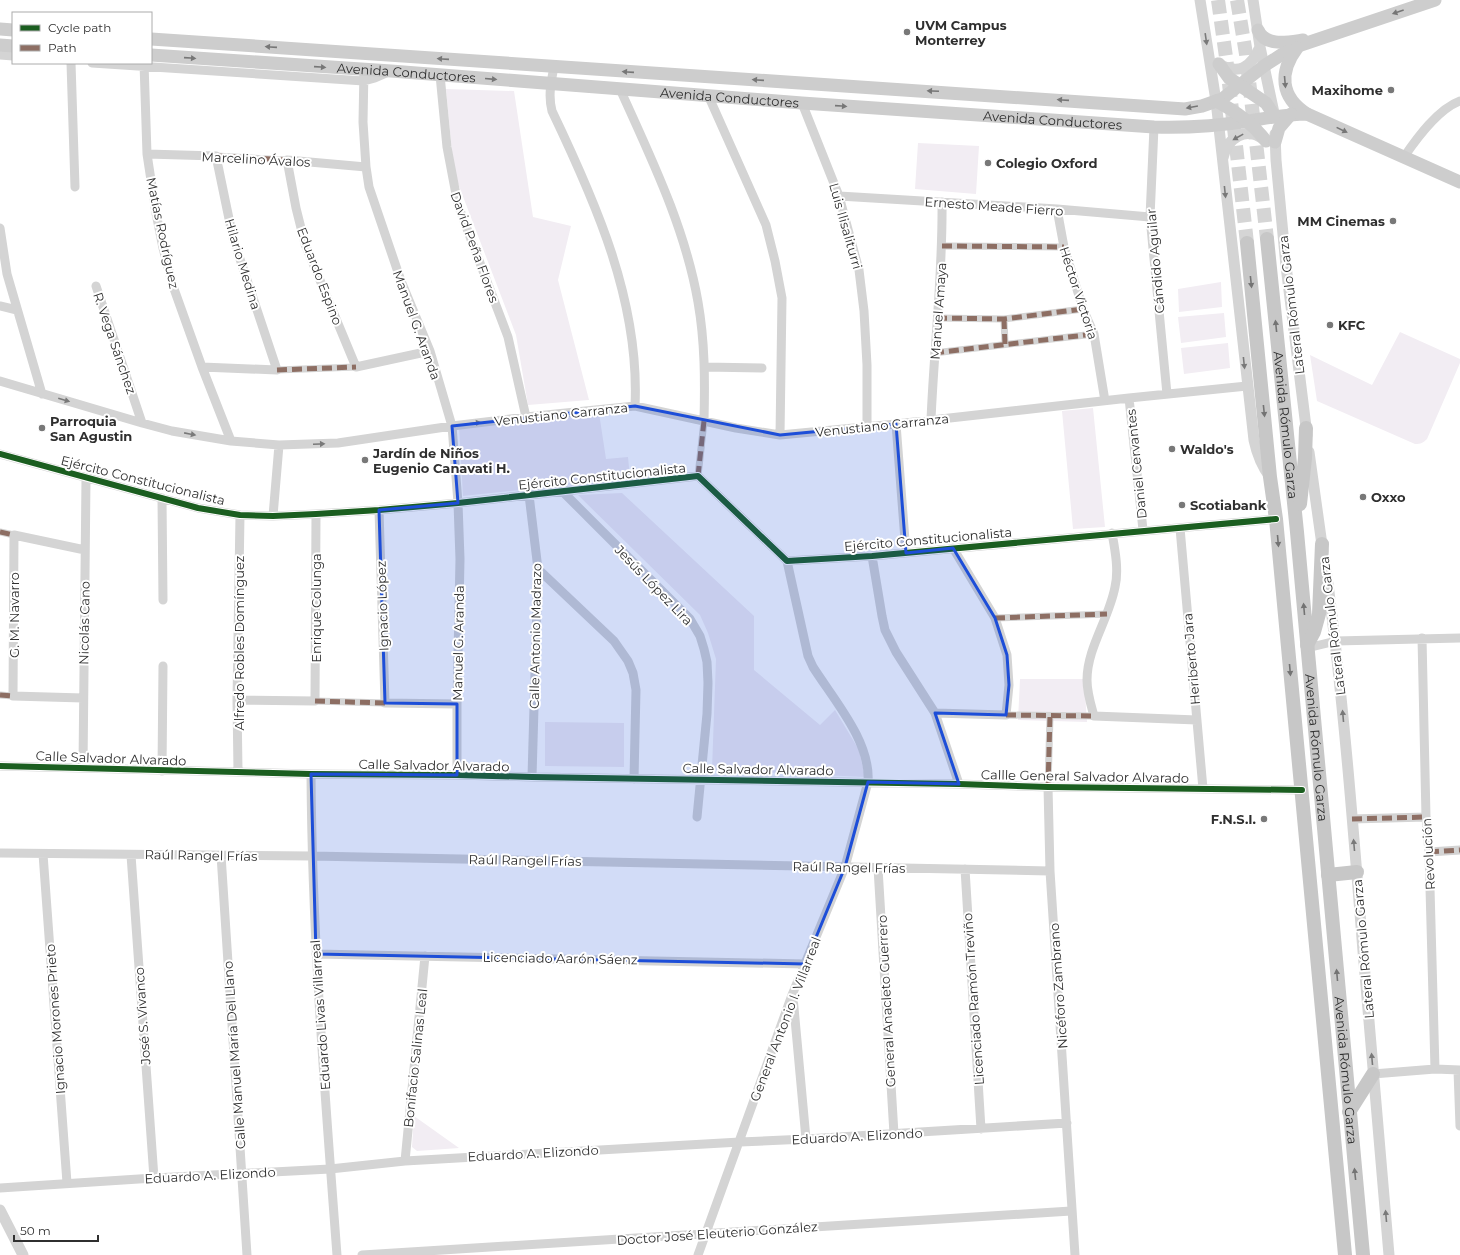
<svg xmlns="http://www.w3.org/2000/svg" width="1460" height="1255" viewBox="0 0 1460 1255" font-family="Montserrat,sans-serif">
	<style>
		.green { fill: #f2edf3 }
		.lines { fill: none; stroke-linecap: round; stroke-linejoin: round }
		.primary-tunnel { stroke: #d5d5d5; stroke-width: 14; stroke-dasharray: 14 7; stroke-linecap: butt }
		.pedestrian { stroke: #d4d4d4; stroke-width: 7 }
		.minor { stroke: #d4d4d4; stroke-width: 9 }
		.tertiary { stroke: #d4d4d4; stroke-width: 11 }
		.secondary { stroke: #cdcdcd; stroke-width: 13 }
		.primary { stroke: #c7c7c7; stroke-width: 14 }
		.quiet { stroke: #8d6e63; stroke-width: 5; stroke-dasharray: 10 5; stroke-linecap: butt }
		.cycleway-casing { stroke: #fff; stroke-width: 8 }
		.cycleway { stroke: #1b5e20; stroke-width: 6 }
		.oneway { fill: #767676 }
		.oneway2 { fill: #797979 }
		.oneway3 { fill: #737373 }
		.marked { fill: #1d4ed8; fill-opacity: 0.2; stroke: #1d4ed8; stroke-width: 3; stroke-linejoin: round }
		.poi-dot { fill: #787878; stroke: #fff; stroke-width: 1.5 }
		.labels { text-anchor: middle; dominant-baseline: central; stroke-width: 4; stroke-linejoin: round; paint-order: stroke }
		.poi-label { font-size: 13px; font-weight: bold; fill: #2f2f2f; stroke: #fff; text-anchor: start }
		.street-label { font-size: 13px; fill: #2f2f2f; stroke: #fff }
	</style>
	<rect width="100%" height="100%" fill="#fff"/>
	<path class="green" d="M446,89L514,91L533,217L571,226L558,280L589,400L528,405L516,335L454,173Z
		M918,143L979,146L976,194L915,189Z
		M1221,282L1222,307L1179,312L1178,289Z
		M1224,313L1226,337L1181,343L1178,317Z
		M1400,332L1460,359V363L1427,439C1423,443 1421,444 1415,444L1317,401L1310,355L1372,385Z
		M1228,343L1230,368L1184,374L1181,348Z
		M1093,408L1105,527L1073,529L1062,411Z
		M599,413L606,459L628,457L630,478L463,496L459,426Z
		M622,493L754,616V670L820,725L835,710L859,750L865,777L712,770L716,659L708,633L700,615L578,495Z
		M1020,679H1084L1087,722L1018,720Z
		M545,722L624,723V767L545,766Z
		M414,1116L459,1148L417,1151L412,1147Z"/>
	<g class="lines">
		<path class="primary-tunnel" d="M1218,0L1226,57L1247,243
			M1237,0L1246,54L1267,239"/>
		<path class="pedestrian" d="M216,156L287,160
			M942,246L1064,247
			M937,318L1004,319L1083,309
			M1004,319L1005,344
			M934,353L1094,334
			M277,370L356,367
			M698,476L704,421
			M0,532L14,535
			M995,618L1107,614
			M0,695L13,696
			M315,701L385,703
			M1006,715L1094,716
			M1048,787L1050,716"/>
		<path class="minor" d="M0,55L13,56
			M71,63L75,187
			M92,63L364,81L375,78L391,71
			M144,63L147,154L156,213L163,248L173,286L202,367L231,441
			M554,67C551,82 548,96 552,111C596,203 640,302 635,406
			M364,69L363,122L366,167L369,187L401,281L430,351L452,426L458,503L460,559L457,704V775
			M440,75L447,147L458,205L508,337L526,417
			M620,89C651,158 685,227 698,302C705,342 705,381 704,421
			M708,95L766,225L775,261L782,298L780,435
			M802,103L839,196L859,270L864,311L867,365V426
			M1154,127L1150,217L1167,394
			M147,154L216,156L233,238L277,370L202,367
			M1404,157C1417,138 1438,109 1460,101
			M366,167L287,160L296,208L305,244L356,367L430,351
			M839,196L1057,209L1150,217
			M1057,209L1064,247L1083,309L1094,334L1105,401
			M0,228L7,274L42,394
			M96,286L142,423
			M0,306L17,310
			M705,367L762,368
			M0,381L142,423L172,431L231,441L279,445L338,443L452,426L526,417L635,406L736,428L780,435L896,424L1129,398L1247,386
			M1129,398L1143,530
			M931,420C934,347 943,275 942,202
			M896,424L906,553
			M0,454L198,508L240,515L273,516L316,514L379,510L458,503L698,476L787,561L872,556L1276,519
			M562,491L690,619L700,636L704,649L707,662L708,683L707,714L697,817
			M529,495L538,569L532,777
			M162,498L163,600
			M379,510L385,703L457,704
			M273,516L279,445
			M1180,528L1203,789
			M1112,533C1115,550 1119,570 1115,587C1109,619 1087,648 1087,680C1087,693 1091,705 1094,716L1197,720
			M872,556L882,616L885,630L896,652L935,713L959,784
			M538,569L614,641L628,661L633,673L636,690L634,779
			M1422,638L1426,817L1429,852L1435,1069
			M1307,648L1336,641L1460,638
			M83,698L13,696L14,535L85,550
			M237,700L315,701L316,514
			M935,713L1006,715L1009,685L1007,655L995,618L953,548
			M0,766L311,774L457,775L532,777L959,784L1048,787L1302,790
			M83,767L86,478
			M162,771L163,666
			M238,771L237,700L240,515
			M311,774C312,935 325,1095 337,1255
			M1048,787L1050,871L1075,1255
			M1352,819L1426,817
			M1429,852L1460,850
			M0,853L312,856L1050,871
			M43,854L67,1183
			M131,855L154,1178
			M221,855L247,1255
			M878,868L894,1134
			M965,869L981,1129
			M316,954L805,964
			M793,997L806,1139
			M1458,1070L1460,1126
			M1373,1074L1435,1069L1460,1070
			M405,1161L425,956
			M0,1188L154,1178L330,1169L405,1161L740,1142L806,1139L1067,1123
			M362,1255L1071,1211
			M698,1255L792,995L845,867L868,782C871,742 834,700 813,667L808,656L787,561"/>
		<path class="tertiary" d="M1200,0L1216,101L1254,440C1257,454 1261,465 1270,477
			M1253,0L1260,47L1274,113
			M1217,63C1238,76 1251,68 1260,47
			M1275,134L1276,160L1286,266L1307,435
			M1223,158C1227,138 1246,126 1263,139
			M1309,452L1323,552
			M1326,569C1343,696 1353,824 1363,951C1371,1053 1380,1154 1389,1255
			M0,1210L23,1255"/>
		<g class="secondary">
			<path d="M0,29L13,30"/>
			<path d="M1258,30C1265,47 1288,42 1303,40"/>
			<path d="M151,39L1185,109L1202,106L1222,99L1264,66L1281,55L1298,46L1435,0"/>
			<path d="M0,45L13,46"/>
			<path d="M1297,48C1279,72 1280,97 1307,114"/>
			<path id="s1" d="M151,55L391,71L802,103L1154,127C1186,128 1217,126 1249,121C1268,118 1287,114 1307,114L1460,182"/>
			<path d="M1219,64L1229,78L1266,103L1275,117"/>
			<path d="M1216,101C1236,111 1252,123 1266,141"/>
			<path d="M1275,142L1279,128L1291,114"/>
		</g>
		<g class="primary">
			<path id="s2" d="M1267,239L1297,532L1363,1255"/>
			<path d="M1247,243L1270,477L1276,519L1345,1255"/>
			<path d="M1300,504L1305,458L1306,428"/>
			<path d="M1307,645L1314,632L1319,614L1322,544"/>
			<path d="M1328,875L1357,872"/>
			<path d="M1349,1112L1373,1074"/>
		</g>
		<path class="quiet" d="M216,156L287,160
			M942,246L1064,247
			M937,318L1004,319L1083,309
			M1004,319L1005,344
			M934,353L1094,334
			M277,370L356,367
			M698,476L704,421
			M0,532L14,535
			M995,618L1107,614
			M0,695L13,696
			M315,701L385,703
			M1006,715L1094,716
			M1048,787L1050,716
			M1352,819L1426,817
			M1429,852L1460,850"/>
		<g class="cycleway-casing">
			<path id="cycleway" d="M0,454L198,508L240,515L273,516L316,514L379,510L458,503L698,476L787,561L872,556L1276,519
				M0,766L311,774L457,775L532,777L959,784L1048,787L1302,790"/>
		</g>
		<use href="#cycleway" class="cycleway"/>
	</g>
	<defs><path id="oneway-solid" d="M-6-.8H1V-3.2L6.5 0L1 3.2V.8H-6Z"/></defs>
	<g class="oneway">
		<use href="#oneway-solid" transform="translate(1398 12) rotate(161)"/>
		<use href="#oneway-solid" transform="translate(271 47) rotate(-176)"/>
		<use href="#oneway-solid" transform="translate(190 58) rotate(4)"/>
		<use href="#oneway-solid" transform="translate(443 59) rotate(-176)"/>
		<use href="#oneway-solid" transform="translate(320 67) rotate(4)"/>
		<use href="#oneway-solid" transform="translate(628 72) rotate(-176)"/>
		<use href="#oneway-solid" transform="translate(491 79) rotate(5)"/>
		<use href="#oneway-solid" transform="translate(758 80) rotate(-176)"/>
		<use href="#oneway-solid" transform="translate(1285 82) rotate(85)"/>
		<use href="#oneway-solid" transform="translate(933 91) rotate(-177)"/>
		<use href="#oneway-solid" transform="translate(1063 100) rotate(-176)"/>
		<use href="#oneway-solid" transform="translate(841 106) rotate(4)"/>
		<use href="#oneway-solid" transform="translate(1192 107) rotate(170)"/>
		<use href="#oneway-solid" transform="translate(1342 130) rotate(26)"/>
	</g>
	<g class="oneway2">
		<use href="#oneway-solid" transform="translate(1206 39) rotate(82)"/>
		<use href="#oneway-solid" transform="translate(1238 137) rotate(151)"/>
		<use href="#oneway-solid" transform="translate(1225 192) rotate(84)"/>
		<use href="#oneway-solid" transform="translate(1244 363) rotate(84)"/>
		<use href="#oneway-solid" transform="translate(64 400) rotate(16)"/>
		<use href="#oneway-solid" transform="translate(475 423) rotate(-7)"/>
		<use href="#oneway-solid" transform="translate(190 434) rotate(11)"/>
		<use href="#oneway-solid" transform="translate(319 444) rotate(-2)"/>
		<use href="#oneway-solid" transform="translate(1343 716) rotate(-95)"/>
		<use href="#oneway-solid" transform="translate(1354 845) rotate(-95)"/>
		<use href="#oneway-solid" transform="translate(1372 1059) rotate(-95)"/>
		<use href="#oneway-solid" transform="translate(1386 1216) rotate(-95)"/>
	</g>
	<g class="oneway3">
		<use href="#oneway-solid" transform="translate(1251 282) rotate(84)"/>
		<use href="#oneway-solid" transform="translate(1276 326) rotate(-96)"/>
		<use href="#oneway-solid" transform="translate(1264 411) rotate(84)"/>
		<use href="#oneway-solid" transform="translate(1278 541) rotate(85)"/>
		<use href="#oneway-solid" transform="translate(1304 609) rotate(-95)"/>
		<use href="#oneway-solid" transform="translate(1290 670) rotate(85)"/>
		<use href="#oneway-solid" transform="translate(1337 975) rotate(-95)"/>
		<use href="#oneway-solid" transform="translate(1355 1174) rotate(-96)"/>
	</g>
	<path class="marked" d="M635,406L780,435L896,424L906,553L953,548L995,618L1007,655L1009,685L1006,715L935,713L959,784L868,782L845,867L805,964L316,954L311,774L457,775V704L385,703L379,510L458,503L452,426Z"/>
	<g class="poi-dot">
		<circle cx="907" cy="32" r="4"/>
		<circle cx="1391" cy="90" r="4"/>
		<circle cx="988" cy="163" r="4"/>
		<circle cx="1393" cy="221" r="4"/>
		<circle cx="1330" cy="325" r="4"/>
		<circle cx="42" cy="428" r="4"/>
		<circle cx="1172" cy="449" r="4"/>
		<circle cx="365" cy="460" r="4"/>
		<circle cx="1363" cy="497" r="4"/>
		<circle cx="1182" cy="505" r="4"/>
		<circle cx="1264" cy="819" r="4"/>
	</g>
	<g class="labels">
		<g class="poi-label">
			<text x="915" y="25">UVM Campus<tspan x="915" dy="15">Monterrey</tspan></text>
			<text x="1383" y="90" text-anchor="end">Maxihome</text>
			<text x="996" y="163">Colegio Oxford</text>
			<text x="1385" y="221" text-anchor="end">MM Cinemas</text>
			<text x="1338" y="325">KFC</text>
			<text x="50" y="421">Parroquia<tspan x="50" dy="15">San Agustin</tspan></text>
			<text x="1180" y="449">Waldo's</text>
			<text x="373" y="453">Jardín de Niños<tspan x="373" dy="15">Eugenio Canavati H.</tspan></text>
			<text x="1371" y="497">Oxxo</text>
			<text x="1190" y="505">Scotiabank</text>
			<text x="1256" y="819" text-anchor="end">F.N.S.I.</text>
		</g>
		<g class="street-label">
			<text stroke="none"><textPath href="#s1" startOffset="256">Avenida Conductores</textPath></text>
			<text stroke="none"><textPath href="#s1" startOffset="580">Avenida Conductores</textPath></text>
			<text stroke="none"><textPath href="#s1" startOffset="904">Avenida Conductores</textPath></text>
			<text transform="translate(256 159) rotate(3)">Marcelino Ávalos</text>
			<text transform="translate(994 206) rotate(4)">Ernesto Meade Fierro</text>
			<text transform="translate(846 226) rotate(74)">Luis Ilisaliturri</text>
			<text transform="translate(163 233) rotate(78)">Matías Rodríguez</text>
			<text transform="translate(475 247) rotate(70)">David Peña Flores</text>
			<text transform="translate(1155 261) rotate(-95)">Cándido Aguilar</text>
			<text transform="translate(243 264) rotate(73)">Hilario Medina</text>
			<text transform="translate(320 276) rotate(69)">Eduardo Espino</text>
			<text transform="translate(1079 293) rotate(72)">Héctor Victoria</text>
			<text transform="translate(1291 305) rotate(-97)">Lateral Rómulo Garza</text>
			<text transform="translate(938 311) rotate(-86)">Manuel Amaya</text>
			<text transform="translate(417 325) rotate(70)">Manuel G. Aranda</text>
			<text transform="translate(115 343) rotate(71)">R. Vega Sánchez</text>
			<text transform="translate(561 414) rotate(-6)">Venustiano Carranza</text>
			<text transform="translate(882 425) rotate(-6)">Venustiano Carranza</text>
			<text stroke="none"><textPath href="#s2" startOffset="187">Avenida Rómulo Garza</textPath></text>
			<text transform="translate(1136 464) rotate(-96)">Daniel Cervantes</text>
			<text transform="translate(602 476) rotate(-6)">Ejército Constitucionalista</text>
			<text transform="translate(143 480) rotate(14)">Ejército Constitucionalista</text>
			<text transform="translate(928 539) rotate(-5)">Ejército Constitucionalista</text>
			<text transform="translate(654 585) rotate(46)">Jesús López Lira</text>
			<text transform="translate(382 606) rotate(-92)">Ignacio López</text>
			<text transform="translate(316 608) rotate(-90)">Enrique Colunga</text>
			<text transform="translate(14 615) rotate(-90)">G. M. Navarro</text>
			<text transform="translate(84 623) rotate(-89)">Nicolás Cano</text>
			<text transform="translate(1332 626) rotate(-97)">Lateral Rómulo Garza</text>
			<text transform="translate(535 636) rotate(-89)">Calle Antonio Madrazo</text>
			<text transform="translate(239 643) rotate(-90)">Alfredo Robles Domínguez</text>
			<text transform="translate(458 643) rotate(-89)">Manuel G. Aranda</text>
			<text transform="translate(1191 659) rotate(-95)">Heriberto Jara</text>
			<text stroke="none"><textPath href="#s2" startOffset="511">Avenida Rómulo Garza</textPath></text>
			<text transform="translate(111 758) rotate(2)">Calle Salvador Alvarado</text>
			<text transform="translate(434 765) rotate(1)">Calle Salvador Alvarado</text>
			<text transform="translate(758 769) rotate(1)">Calle Salvador Alvarado</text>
			<text transform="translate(1085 776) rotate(1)">Callle General Salvador Alvarado</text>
			<text transform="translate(1428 854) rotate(-93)">Revolución</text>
			<text transform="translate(201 855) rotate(1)">Raúl Rangel Frías</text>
			<text transform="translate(525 860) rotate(1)">Raúl Rangel Frías</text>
			<text transform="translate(849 867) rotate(1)">Raúl Rangel Frías</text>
			<text transform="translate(1363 949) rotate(-95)">Lateral Rómulo Garza</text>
			<text transform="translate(560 958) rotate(1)">Licenciado Aarón Sáenz</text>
			<text transform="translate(1058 986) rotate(-94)">Nicéforo Zambrano</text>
			<text transform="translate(973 999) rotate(-94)">Licenciado Ramón Treviño</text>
			<text transform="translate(886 1001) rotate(-93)">General Anacleto Guerrero</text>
			<text transform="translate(320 1015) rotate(-94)">Eduardo Livas Villarreal</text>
			<text transform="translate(142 1016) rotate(-94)">José S. Vivanco</text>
			<text transform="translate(55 1019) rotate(-94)">Ignacio Morones Prieto</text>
			<text transform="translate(785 1019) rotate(-69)">General Antonio I. Villarreal</text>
			<text transform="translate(234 1055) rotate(-94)">Calle Manuel María Del Llano</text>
			<text transform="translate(415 1058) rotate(-84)">Bonifacio Salinas Leal</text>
			<text stroke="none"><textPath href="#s2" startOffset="835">Avenida Rómulo Garza</textPath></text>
			<text transform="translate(857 1136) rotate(-3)">Eduardo A. Elizondo</text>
			<text transform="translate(533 1153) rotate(-3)">Eduardo A. Elizondo</text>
			<text transform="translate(210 1175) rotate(-3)">Eduardo A. Elizondo</text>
			<text transform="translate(717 1233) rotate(-4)">Doctor José Eleuterio González</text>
		</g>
	</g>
	<rect x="12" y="12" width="140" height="52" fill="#ffffff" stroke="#acacac"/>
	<rect x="20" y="25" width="20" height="6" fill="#1b5e20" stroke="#acacac"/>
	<text x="48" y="32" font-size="12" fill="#2f2f2f">Cycle path</text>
	<rect x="20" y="45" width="20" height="6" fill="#8d6e63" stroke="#acacac"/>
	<text x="48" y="52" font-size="12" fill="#2f2f2f">Path</text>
	<path d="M14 1235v6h84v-6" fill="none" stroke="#2f2f2f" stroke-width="2"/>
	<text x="20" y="1235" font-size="12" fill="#2f2f2f" stroke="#ffffff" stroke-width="3" paint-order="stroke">50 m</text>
</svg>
